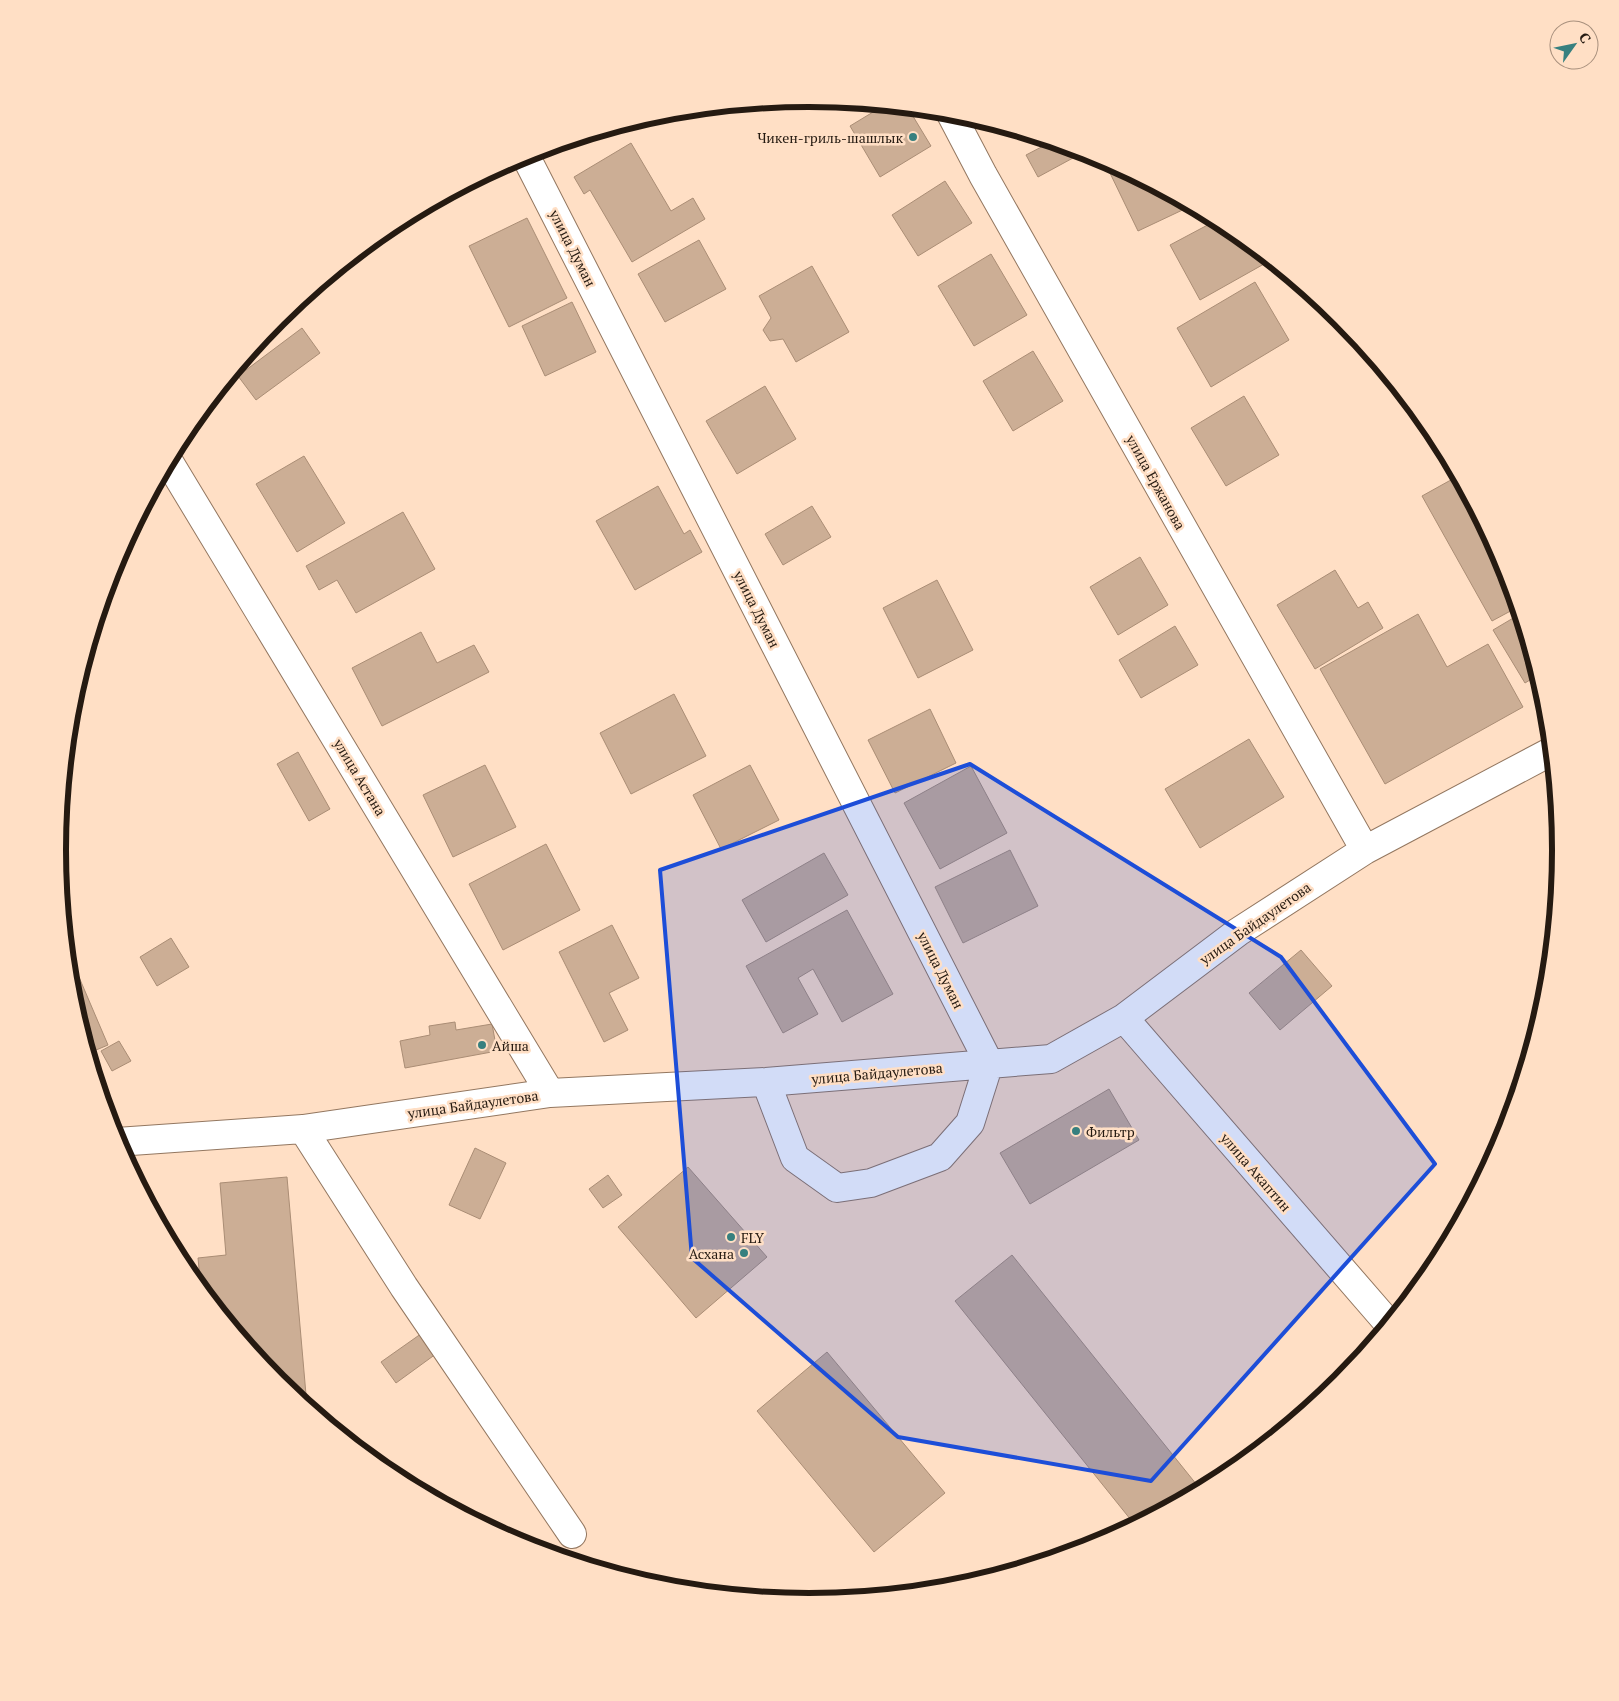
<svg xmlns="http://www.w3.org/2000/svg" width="1619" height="1701" viewBox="0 0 1619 1701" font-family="'PT Serif',serif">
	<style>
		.building { fill: #ccae95; stroke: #aa8d75 }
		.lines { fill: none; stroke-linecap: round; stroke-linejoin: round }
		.minor-casing { stroke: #937760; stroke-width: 30 }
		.minor { stroke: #fff; stroke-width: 28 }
		.marked { fill: #1d4ed8; fill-opacity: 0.2; stroke: #1d4ed8; stroke-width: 4; stroke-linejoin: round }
		.poi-dot { fill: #37807f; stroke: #ffdfc5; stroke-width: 2 }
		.labels { text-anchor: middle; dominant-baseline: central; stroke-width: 5; stroke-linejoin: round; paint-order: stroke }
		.poi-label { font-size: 14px; fill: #251a11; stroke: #ffdfc5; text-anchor: start }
		.street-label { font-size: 14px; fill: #251a11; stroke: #ffdfc5 }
		.rim { fill: none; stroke: #251a11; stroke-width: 6 }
	</style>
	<rect width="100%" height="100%" fill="#ffdfc5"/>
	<path class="building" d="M883,106L908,108L931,146L880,177L850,126Z
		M1051,142L1084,152L1038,177L1026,155Z
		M631,143L671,211L693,198L705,219L632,262L590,190L584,194L574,177Z
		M1118,167L1191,206L1138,231L1109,171Z
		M945,181L972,223L918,256L892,215Z
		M527,218L567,298L509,327L469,246Z
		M1217,220L1228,225L1256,249L1264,264L1200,300L1170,245Z
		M699,240L726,289L665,322L638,274Z
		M991,254L1027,315L974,346L938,286Z
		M812,266L849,332L796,362L783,339L770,341L763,330L771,318L759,296Z
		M1255,282L1289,340L1211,387L1177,328Z
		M572,302L596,352L545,376L522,326Z
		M302,328L320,353L256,400L238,376Z
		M1033,351L1063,401L1013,431L983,381Z
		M765,386L796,439L737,474L706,421Z
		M1244,396L1279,455L1226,486L1191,428Z
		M304,456L345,523L297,552L256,484Z
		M1458,476L1504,563L1518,607L1492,621L1422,496Z
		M658,486L684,534L690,530L702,552L635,590L596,521Z
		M812,506L831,537L783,565L765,534Z
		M403,512L435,569L356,613L337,580L319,590L306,566Z
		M1140,557L1168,605L1118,635L1090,587Z
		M1335,570L1358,608L1368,602L1383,628L1315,669L1277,605Z
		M937,580L973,650L918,678L883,608Z
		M1418,614L1447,667L1488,644L1523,707L1385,784L1320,669Z
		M1520,614L1538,675L1525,683L1493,630Z
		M1175,626L1198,665L1141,698L1119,660Z
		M421,632L437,663L474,645L489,672L382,726L352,668Z
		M674,694L706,756L631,794L600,733Z
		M930,709L956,763L895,793L868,740Z
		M1249,739L1284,797L1200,848L1165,789Z
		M298,752L330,809L309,821L277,764Z
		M485,765L516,827L453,857L423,795Z
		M750,765L779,820L721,849L693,795Z
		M971,766L1007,833L940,869L904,803Z
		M546,844L580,910L503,950L469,884Z
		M1010,850L1038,906L963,943L935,887Z
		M824,853L848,895L766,942L742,900Z
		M847,910L893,994L842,1022L813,969L798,978L818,1014L783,1033L746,966Z
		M612,925L639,978L609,993L628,1030L604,1042L559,952Z
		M171,938L189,967L157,986L140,957Z
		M67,949L108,1045L89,1053L72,997Z
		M1301,950L1332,986L1280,1030L1249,993Z
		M455,1022L456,1030L492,1024L497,1051L405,1068L400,1041L430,1035L429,1026Z
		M119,1041L131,1061L112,1071L101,1051Z
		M1109,1089L1139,1140L1030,1204L1000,1153Z
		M475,1148L506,1163L480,1219L449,1205Z
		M688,1167L767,1257L696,1318L618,1227Z
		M608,1175L622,1195L603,1208L589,1189Z
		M287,1177L307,1406L278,1382L201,1289L198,1258L226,1255L220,1183Z
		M1012,1255L1201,1490L1135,1525L955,1301Z
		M425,1331L440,1351L396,1383L381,1362Z
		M827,1352L945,1493L874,1552L757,1411Z"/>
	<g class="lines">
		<g class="minor-casing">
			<path id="minor" d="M950,112L983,175L1365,850
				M525,155L989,1063L970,1123L940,1157L871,1183L837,1188L795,1158L766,1082
				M169,462L550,1093
				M1124,1018L1389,1324
				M303,1129L404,1287L572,1534
				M117,1142L303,1129L550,1093L766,1082L1051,1059L1124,1018L1238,932L1365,850L1552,751"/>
		</g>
		<use href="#minor" class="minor"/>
	</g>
	<path class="marked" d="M970,764L1281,957L1435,1164L1151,1481L898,1437L692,1258L660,870Z"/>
	<g class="poi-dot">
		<circle cx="913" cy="137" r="5"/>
		<circle cx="482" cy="1045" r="5"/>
		<circle cx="1076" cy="1131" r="5"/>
		<circle cx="731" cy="1237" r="5"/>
		<circle cx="744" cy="1253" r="5"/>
	</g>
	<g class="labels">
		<g class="poi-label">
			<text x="903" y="137" text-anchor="end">Чикен-гриль-шашлык</text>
			<text x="492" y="1045">Айша</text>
			<text x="1086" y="1131">Фильтр</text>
			<text x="741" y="1237">FLY</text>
			<text x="734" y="1253" text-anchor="end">Асхана</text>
		</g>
		<g class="street-label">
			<text transform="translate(573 248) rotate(63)">улица Думан</text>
			<text transform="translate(1156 482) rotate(61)">улица Ержанова</text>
			<text transform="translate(757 609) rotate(63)">улица Думан</text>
			<text transform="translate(360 777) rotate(59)">улица Астана</text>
			<text transform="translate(1255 923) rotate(-35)">улица Байдаулетова</text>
			<text transform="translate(941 970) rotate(63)">улица Думан</text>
			<text transform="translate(877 1073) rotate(-5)">улица Байдаулетова</text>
			<text transform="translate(473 1104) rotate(-8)">улица Байдаулетова</text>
			<text transform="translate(1256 1172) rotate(49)">улица Акаптин</text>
		</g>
	</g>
	<path d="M0 0H1619V1701H0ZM66 850a743 743 0 1 1 1486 0a743 743 0 1 1-1486 0Z" fill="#ffdfc5" fill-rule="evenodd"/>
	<path class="rim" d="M66 850a743 743 0 1 1 1486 0a743 743 0 1 1-1486 0Z"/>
	<g transform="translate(1574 45) rotate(57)"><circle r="24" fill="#ffdfc5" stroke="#a8907d"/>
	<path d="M0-4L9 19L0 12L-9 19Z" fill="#37807f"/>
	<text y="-8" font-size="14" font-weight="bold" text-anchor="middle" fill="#251a11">С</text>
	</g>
</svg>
